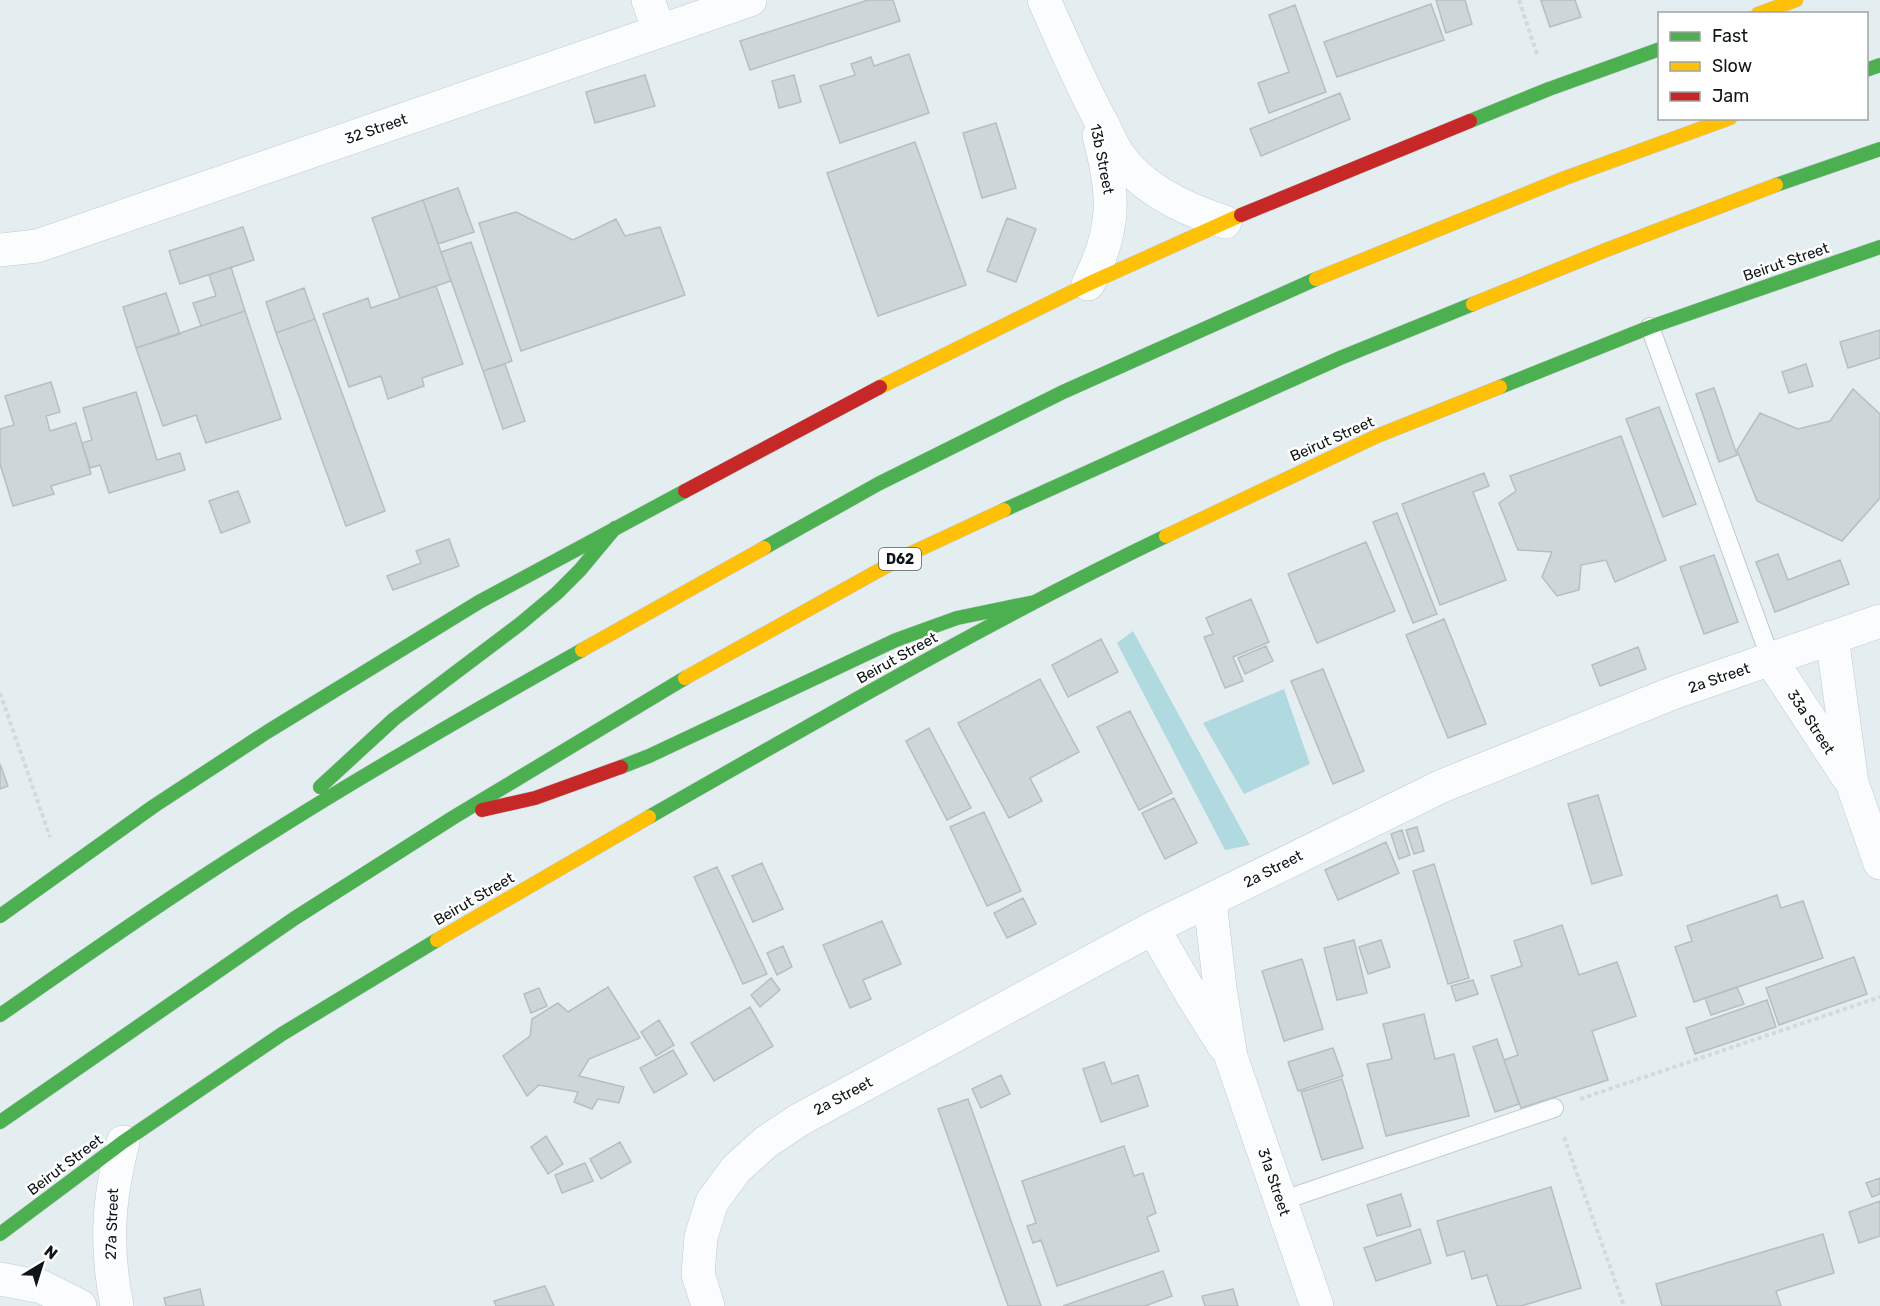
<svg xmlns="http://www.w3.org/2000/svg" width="1880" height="1306" viewBox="0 0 1880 1306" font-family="Rubik,sans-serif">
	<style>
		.green { fill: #b0d9e0 }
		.building { fill: #ced6d9; stroke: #b7bec1; stroke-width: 1.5 }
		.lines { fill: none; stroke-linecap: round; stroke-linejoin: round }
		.lane-casing { stroke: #c1cacb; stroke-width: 20 }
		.street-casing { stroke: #c1cacb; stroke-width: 34 }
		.fast-casing { stroke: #c1cacb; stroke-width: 15 }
		.slow-casing { stroke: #c1cacb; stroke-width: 15 }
		.jam-casing { stroke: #c1cacb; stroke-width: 15 }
		.path { stroke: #d6d9da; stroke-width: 4; stroke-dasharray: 4.5 3; stroke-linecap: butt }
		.lane { stroke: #fbfcfd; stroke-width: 18 }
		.street { stroke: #fbfcfd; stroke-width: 33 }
		.fast { stroke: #4caf50; stroke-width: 14 }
		.slow { stroke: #ffc107; stroke-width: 14 }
		.jam { stroke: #c62828; stroke-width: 14 }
		.labels { text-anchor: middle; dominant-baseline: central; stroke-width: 5; stroke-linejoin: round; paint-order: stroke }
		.shield { fill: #fff; stroke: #575c5d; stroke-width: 1.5 }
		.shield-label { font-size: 14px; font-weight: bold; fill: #0f1618 }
		.street-label { font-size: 15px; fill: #0f1618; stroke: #fff }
	</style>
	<rect width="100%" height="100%" fill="#e4eef1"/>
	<path class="green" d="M1133,631L1250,845L1225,850L1117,643Z
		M1284,689L1310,764L1244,794L1203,723Z"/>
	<path class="building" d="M868,0H893L900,21L750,70L740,41Z
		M1436,0H1465L1472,24L1446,33Z
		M1544,0H1575L1581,17L1550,27L1541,1Z
		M1431,4L1444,40L1337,77L1324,42Z
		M1295,5L1326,92L1269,113L1258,83L1289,72L1269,15Z
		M909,54L929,113L840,143L820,86L855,75L851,64L871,57L874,66Z
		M645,75L655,106L595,123L586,92Z
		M794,75L801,102L779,108L772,81Z
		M1340,93L1350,119L1261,156L1250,129Z
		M996,123L1016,188L982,198L963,133Z
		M915,142L966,285L878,316L827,173Z
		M458,188L474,232L438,244L423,200Z
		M423,200L451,281L400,298L372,218Z
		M516,212L573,240L616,219L625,236L660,227L685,295L521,351L479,223Z
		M1007,218L1036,229L1016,282L987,271Z
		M243,227L254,260L180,284L169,251Z
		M471,242L512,361L483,371L441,252Z
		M231,267L245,311L201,326L193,303L216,296L209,275Z
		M436,286L463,364L422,378L424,386L388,399L381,376L349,387L323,314L368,298L371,308Z
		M304,288L315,319L276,333L266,302Z
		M166,293L180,334L136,348L123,307Z
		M245,311L281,419L206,443L196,415L163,426L136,348Z
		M315,319L385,511L346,526L276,333Z
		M1880,330V358L1848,368L1840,342Z
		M505,364L525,421L503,429L483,371Z
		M1806,364L1813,386L1789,393L1782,372Z
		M51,382L60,412L46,416L50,431L76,423L91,474L51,486L54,494L13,506L0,464V429L14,425L5,396Z
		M1714,388L1737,455L1719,462L1696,394Z
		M1853,389L1880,414V498L1842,541L1757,501L1737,450L1760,413L1798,429L1830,421Z
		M136,392L157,460L180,453L185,470L109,493L100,465L90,468L82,443L92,440L83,408Z
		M1659,407L1696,504L1663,517L1626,419Z
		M1621,436L1666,560L1615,582L1606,560L1581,565L1579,590L1557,596L1542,577L1552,552L1518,550L1499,503L1516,491L1510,476Z
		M1484,473L1489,486L1473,492L1506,580L1440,605L1402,504Z
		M238,491L250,522L221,533L209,501Z
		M1397,513L1437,614L1413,623L1373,522Z
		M449,539L459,566L393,590L387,576L421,563L416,551Z
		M1366,542L1395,611L1317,643L1288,574Z
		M1778,554L1788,580L1840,560L1849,584L1775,612L1756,562Z
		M1714,555L1738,622L1704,634L1680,567Z
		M1251,599L1269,642L1233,657L1243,681L1225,688L1204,637L1213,634L1206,618Z
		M1444,619L1486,724L1448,738L1406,635Z
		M1101,639L1118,672L1068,697L1052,665Z
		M1266,646L1273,661L1245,674L1238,658Z
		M1638,647L1646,669L1600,686L1592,665Z
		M1323,669L1364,771L1333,784L1291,681Z
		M1040,679L1079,752L1030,778L1042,801L1009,818L958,723Z
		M1130,711L1172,793L1139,810L1097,727Z
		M929,728L971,808L947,820L906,741Z
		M0,764L8,786L0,789Z
		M1598,795L1622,875L1592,884L1568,804Z
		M1174,798L1197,843L1165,859L1142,813Z
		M984,812L1021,891L987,906L950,827Z
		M1417,827L1424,851L1414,854L1406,830Z
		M1402,830L1410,855L1399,859L1391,834Z
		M1386,842L1399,873L1338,900L1325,870Z
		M762,863L783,909L753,922L732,876Z
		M1434,864L1469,978L1448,984L1413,871Z
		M717,867L767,974L743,984L694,877Z
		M1777,895L1781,908L1803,901L1823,958L1694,1002L1675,947L1692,941L1687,926Z
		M1023,898L1036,924L1007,938L994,913Z
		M882,921L901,964L863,980L871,999L850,1008L823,945Z
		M1562,925L1579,975L1617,962L1636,1016L1592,1031L1608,1080L1521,1108L1504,1060L1518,1055L1491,976L1522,966L1514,941Z
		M1354,940L1367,993L1337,1000L1324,948Z
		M1381,940L1390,967L1368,974L1359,947Z
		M783,946L792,967L777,975L767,953Z
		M1854,957L1867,994L1779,1025L1766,988Z
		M1302,959L1323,1029L1284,1041L1262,971Z
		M771,978L780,990L760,1007L751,995Z
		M1473,980L1478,994L1456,1001L1451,986Z
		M608,987L640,1038L589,1059L579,1076L624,1087L619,1103L598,1099L592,1109L574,1102L578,1092L539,1085L527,1096L503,1056L530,1036L532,1019L558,1003L568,1012Z
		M1737,987L1744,1004L1711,1015L1705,998Z
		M539,988L547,1006L531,1013L524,994Z
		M1767,1000L1776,1027L1695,1054L1686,1028Z
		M750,1007L773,1046L714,1081L691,1043Z
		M1424,1014L1435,1059L1454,1054L1469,1116L1386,1136L1367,1064L1392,1059L1383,1024Z
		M659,1020L674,1045L656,1056L641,1032Z
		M1497,1039L1519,1104L1495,1112L1473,1047Z
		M1333,1048L1343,1076L1298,1091L1288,1062Z
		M673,1050L687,1074L654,1093L640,1068Z
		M1104,1062L1112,1084L1138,1075L1148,1106L1101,1122L1083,1069Z
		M1001,1075L1010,1094L981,1108L972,1089Z
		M1342,1079L1363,1148L1322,1160L1301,1092Z
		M968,1099L1041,1306H1008L938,1109Z
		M546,1136L563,1164L548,1174L531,1147Z
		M620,1142L631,1162L601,1179L590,1159Z
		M1124,1146L1134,1176L1143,1173L1156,1213L1147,1217L1159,1251L1057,1286L1041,1240L1033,1243L1027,1226L1036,1223L1022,1181Z
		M585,1163L593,1181L562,1193L555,1175Z
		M1880,1178V1194L1872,1197L1866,1183Z
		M1551,1187L1581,1288L1521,1306H1497L1487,1275L1472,1279L1464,1251L1447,1256L1437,1221Z
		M1401,1194L1411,1226L1377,1236L1367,1205Z
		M1880,1201V1236L1859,1243L1849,1212Z
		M1420,1229L1431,1263L1376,1281L1364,1248Z
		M1823,1234L1834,1273L1776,1291L1781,1306H1662L1656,1284Z
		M1163,1271L1172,1296L1145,1306H1063Z
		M545,1286L554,1306H496L494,1301Z
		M200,1289L204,1306H166L164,1298Z
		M1233,1289L1238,1306H1205L1202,1296Z"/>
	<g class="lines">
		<g class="lane-casing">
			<path id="lane" d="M1650,327L1771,660
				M1281,1201L1554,1108"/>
		</g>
		<g class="street-casing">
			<path id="street" d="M648,0L659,30
				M1044,0C1063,42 1081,85 1103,125C1108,135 1112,145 1118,154C1141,189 1187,210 1225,222
				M0,250L37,246L750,0
				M1088,284C1116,229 1115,195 1099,136
				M1832,637L1852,783L1880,863
				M1771,660L1847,776
				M1210,901L1220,988L1231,1057L1317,1306
				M1153,928L1193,997L1224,1046
				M0,1279L42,1287L80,1306
				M117,1306C105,1245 108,1202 123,1142
				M708,1306L698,1274L701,1237L712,1202L736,1169L766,1142L799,1120L1153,928L1442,786L1673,693L1880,621"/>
		</g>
		<g class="fast-casing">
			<path id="fast" d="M1866,70L1880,65
				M1470,121L1549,89L1660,49
				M1776,185L1880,149
				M1500,387L1650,327L1880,247
				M1004,510L1340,358L1473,304
				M764,548L878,484L1063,392L1316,279
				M621,767L649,756L896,640L957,618L1035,602
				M320,787L394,719L520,624L557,593L580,570L615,528
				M649,817C819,720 989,621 1166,536
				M0,916L154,806L267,732L479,602L685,491
				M0,1015C91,952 182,888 276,830C376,767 479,708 582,650
				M0,1122L295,918L454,817L685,678
				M0,1234L123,1142L282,1034L437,940"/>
		</g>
		<g class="slow-casing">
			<path id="slow" d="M1758,14L1796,0
				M1316,279L1565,178L1730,118
				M1473,304L1606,250L1776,185
				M880,387L1088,284L1241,215
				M1166,536L1377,436L1500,387
				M582,650L764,548
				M685,678L903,557L1004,510
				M437,940L649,817"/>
		</g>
		<g class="jam-casing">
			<path id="jam" d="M1241,215L1470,121
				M685,491L880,387
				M482,810L535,798L621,767"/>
		</g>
		<path class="path" d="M1519,0L1537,54
			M0,693L50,837
			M1580,1099L1880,997
			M1564,1137L1624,1306"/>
		<use href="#lane" class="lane"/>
		<use href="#street" class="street"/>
		<use href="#fast" class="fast"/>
		<use href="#slow" class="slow"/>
		<use href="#jam" class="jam"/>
	</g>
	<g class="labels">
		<rect class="shield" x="879" y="548" width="42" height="22" rx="4.5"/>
		<g class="shield-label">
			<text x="900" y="559">D62</text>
		</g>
		<g class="street-label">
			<text transform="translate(376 129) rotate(-19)">32 Street</text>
			<text transform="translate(1102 159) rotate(79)">13b Street</text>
			<text transform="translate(1786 262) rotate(-19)">Beirut Street</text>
			<text transform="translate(1332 439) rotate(-24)">Beirut Street</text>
			<text transform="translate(897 658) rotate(-29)">Beirut Street</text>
			<text transform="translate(1719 678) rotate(-19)">2a Street</text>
			<text transform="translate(1811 722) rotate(57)">33a Street</text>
			<text transform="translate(1273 869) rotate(-27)">2a Street</text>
			<text transform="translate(474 899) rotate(-30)">Beirut Street</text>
			<text transform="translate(843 1096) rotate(-28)">2a Street</text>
			<text transform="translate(65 1165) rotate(-37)">Beirut Street</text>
			<text transform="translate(1274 1182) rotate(71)">31a Street</text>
			<text transform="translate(112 1224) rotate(-88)">27a Street</text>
		</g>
	</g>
	<rect x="1658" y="12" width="210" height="108" fill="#ffffff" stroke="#9fa2a3" stroke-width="1.5"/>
	<rect x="1670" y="32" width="30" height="9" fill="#4caf50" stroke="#9fa2a3" stroke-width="1.5"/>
	<text x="1712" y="42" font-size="18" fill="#0f1618">Fast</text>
	<rect x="1670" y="62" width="30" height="9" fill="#ffc107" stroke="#9fa2a3" stroke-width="1.5"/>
	<text x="1712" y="72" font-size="18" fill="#0f1618">Slow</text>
	<rect x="1670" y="92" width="30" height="9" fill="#c62828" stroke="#9fa2a3" stroke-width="1.5"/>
	<text x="1712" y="102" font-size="18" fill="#0f1618">Jam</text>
	<g transform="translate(42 1264) rotate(38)" stroke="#ffffff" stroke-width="4.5" paint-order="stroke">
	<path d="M0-4.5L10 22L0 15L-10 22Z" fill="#0f1618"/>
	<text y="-9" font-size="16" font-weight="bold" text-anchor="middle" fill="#0f1618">N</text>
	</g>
</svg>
